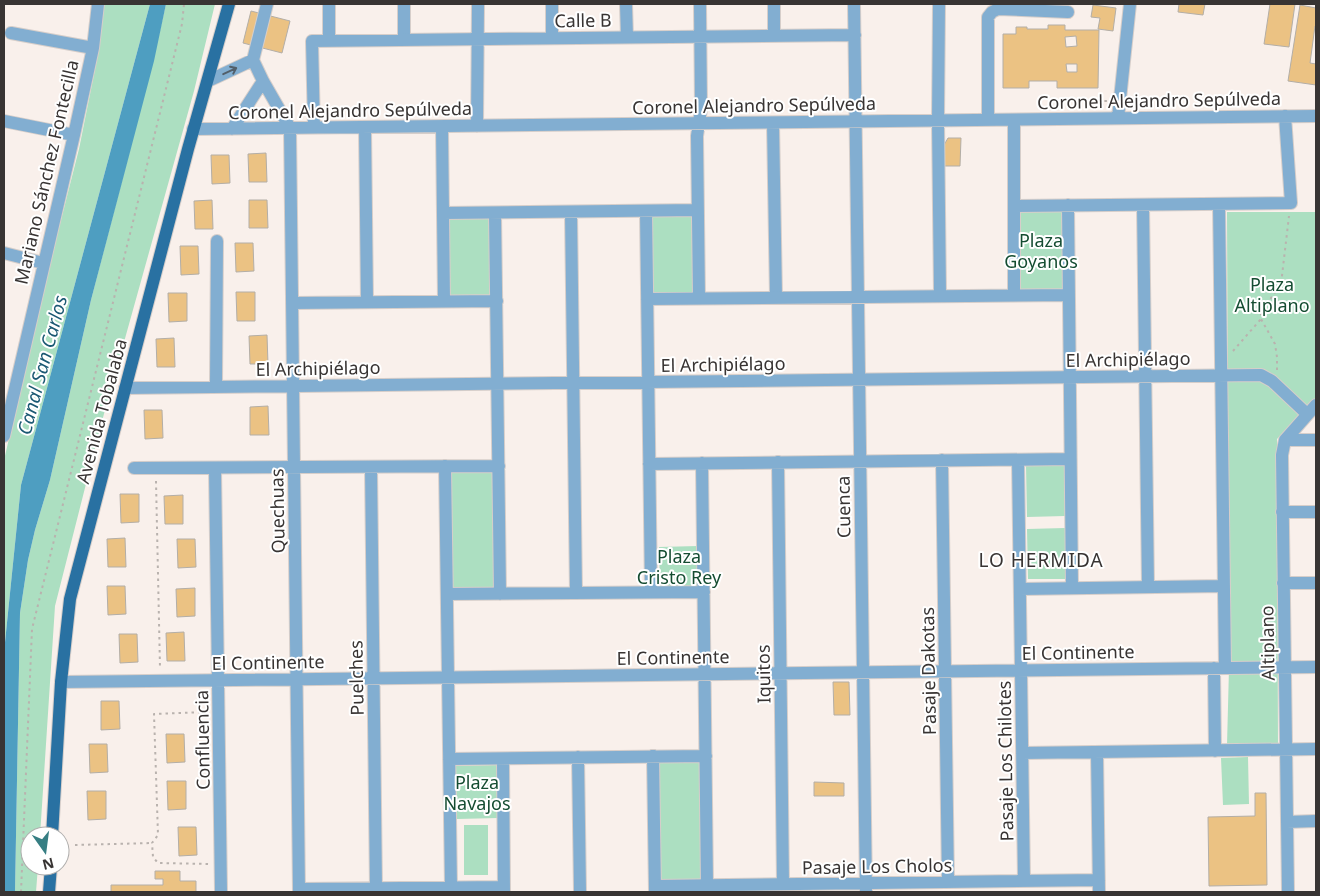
<svg xmlns="http://www.w3.org/2000/svg" width="1320" height="896" viewBox="0 0 1320 896" font-family="'Noto Sans',sans-serif">
	<style>
		.green { fill: #acdfc1 }
		.water { fill: #4e9ec1 }
		.building { fill: #ebc283; stroke: #b3aea7; fill-rule: evenodd }
		.lines { fill: none; stroke-linecap: round; stroke-linejoin: round }
		.minor-casing { stroke: #d6ceca; stroke-width: 14 }
		.major-casing { stroke: #d6ceca; stroke-width: 14 }
		.path { stroke: #b9b2ae; stroke-width: 2; stroke-dasharray: 2.5 4; stroke-linecap: butt }
		.minor { stroke: #82aed1; stroke-width: 12 }
		.major { stroke: #2971a2; stroke-width: 12 }
		.oneway { stroke: #525f6a }
		.labels { text-anchor: middle; dominant-baseline: central; stroke-width: 4; stroke-linejoin: round; paint-order: stroke }
		.street-label { font-size: 18px; fill: #383433; stroke: #fff }
		.park-label { font-size: 18px; fill: #144c31; stroke: #fff }
		.water-label { font-size: 19px; font-style: italic; fill: #1b5973; stroke: #fff }
		.neighbourhood-label { font-size: 19px; letter-spacing: 1px; fill: #383433; stroke: #fff }
	</style>
	<rect width="100%" height="100%" fill="#f9f0eb"/>
	<path class="green" d="M103,4H150L21,485L4,652V460L47,275L79,149L96,64Z
		M166,4H215L194,91L102,421L55,606L40,836H30V866H38L36,892H15L20,613L28,560L35,530L50,480L91,300L153,61Z
		M1018,209L1065,210V291L1016,292Z
		M1227,212H1316V399L1277,439L1278,744L1227,745L1229,668Z
		M696,215L697,294L650,295V217Z
		M493,218L494,296L447,297L445,219Z
		M1065,465V516L1027,517L1026,466Z
		M494,470L495,589L453,590L450,473Z
		M1065,528L1066,579H1028L1027,529Z
		M698,546L699,586L660,587L659,547Z
		M1248,757L1249,804L1223,805L1221,758Z
		M702,760L704,882L660,883L657,761Z
		M497,765L498,818L457,819L456,766Z
		M464,825H488V875H464Z"/>
	<path class="water" d="M150,4H166L154,61L91,300L50,480L35,530L28,560L20,613L15,892H4V652L21,485Z"/>
	<path class="building" d="M1179,4H1205L1203,15L1178,12Z
		M1270,4H1295L1289,47L1264,44Z
		M1093,5L1116,8L1113,31L1098,29L1100,18L1091,17Z
		M1300,5L1316,8V26H1315L1310,63L1316,64V85L1288,81Z
		M251,11L290,21L282,53L243,43Z
		M1048,25H1065V30H1099L1098,88H1057V81H1029V88H1003V34H1016V27H1027V29H1048ZM1076,36L1077,46L1066,47L1065,37ZM1066,64H1077V72H1067Z
		M948,138H961L960,166H944V145Z
		M266,153L267,182H249L248,154Z
		M211,155H229L230,183L212,184Z
		M212,200L213,229H195L194,201Z
		M249,200H267L268,228H249Z
		M235,243H253L254,271L236,272Z
		M180,246H198L199,274L181,275Z
		M236,292H255V321H237Z
		M168,293H187V321L169,322Z
		M267,335L268,364H250L249,336Z
		M174,338L175,367H157L156,339Z
		M268,406L269,435H250V407Z
		M144,410H162L163,438L145,439Z
		M120,494H139V522L121,523Z
		M183,495V524H165L164,496Z
		M125,538L126,567H108L107,539Z
		M177,539H195L196,567L178,568Z
		M107,586H125L126,614L108,615Z
		M195,588V616L177,617L176,589Z
		M184,632L185,661H167L166,633Z
		M119,634H137L138,662L120,663Z
		M833,682H849L850,715H834Z
		M101,701H119L120,729L101,730Z
		M166,734H184L185,762L167,763Z
		M89,744H107L108,772L90,773Z
		M167,781H186V809L168,810Z
		M814,782L844,783V796H814Z
		M87,791H106V819L88,820Z
		M1255,793H1266L1267,885L1209,886L1208,817L1255,816Z
		M178,827H196L197,855L179,856Z
		M155,871H180V881H196V892H111V885H163V879H155Z"/>
	<g class="lines">
		<g class="minor-casing">
			<path id="minor" d="M267,4L253,60L263,81L290,128L299,892
				M329,4V41
				M552,4V38
				M626,4L627,37
				M854,4L866,892
				M939,4L938,121L940,295
				M11,33L93,48
				M774,35V4
				M404,40V4
				M208,81L253,60
				M1118,118L1130,4
				M988,120V17L992,12L998,9L1068,12
				M1014,120V295
				M4,121L74,135
				M773,123L776,297
				M477,126L478,4
				M365,127L367,302
				M442,127L444,301
				M314,128L312,41L855,35
				M193,129L1316,116
				M232,129L263,81
				M1219,204L1225,668
				M1068,205L1072,588
				M1143,205L1148,587
				M1015,206L1291,203L1285,116
				M646,211L651,592
				M571,212L576,593
				M443,213L698,210
				M495,213L500,594
				M4,253L43,263
				M699,298L697,136L701,109L700,4
				M647,299L1069,295
				M292,303L497,301
				M216,387L217,241
				M125,388L1261,375L1272,381L1307,414
				M4,436L74,135L93,48L98,4
				M1285,440H1316
				M942,460L948,882
				M1018,460L1024,881
				M778,462L783,884
				M702,463L707,885
				M649,464L1070,459
				M445,466L451,888
				M371,467L376,889
				M134,468L499,466
				M215,468L221,892
				M1282,512H1316
				M1283,583H1316
				M1020,589L1224,586
				M447,594L704,592
				M1214,668L1215,751
				M61,682L1316,667
				M1097,752L1099,892
				M1022,753L1316,749
				M653,756L655,892
				M578,757L580,892
				M449,759L706,756
				M503,759L504,892
				M1287,822L1316,821
				M655,886L1099,880
				M299,889L504,887
				M1288,892L1282,455L1285,440L1316,405"/>
		</g>
		<g class="major-casing">
			<path id="major" d="M52,836L61,682L70,599L188,149L229,4
				M49,892L51,866"/>
		</g>
		<path class="path" d="M1102,106L1103,101H1109
			M1233,351L1261,319
			M1277,370V357L1275,344L1261,319V312L1281,284L1289,216
			M156,481L160,668
			M207,712L154,714L158,835L152,843L153,857L158,863L209,864
			M75,845L152,843
			M21,892L32,629L182,24L184,4"/>
		<use href="#minor" class="minor"/>
		<use href="#major" class="major"/>
	</g>
	<defs><path id="oneway-shaft" d="M-6 0H5M1.5-3L5.5 0L1.5 3" fill="none" stroke-width="1.6" stroke-linecap="round" stroke-linejoin="round" transform="scale(1.25)"/></defs>
	<use class="oneway" href="#oneway-shaft" transform="translate(230 71) rotate(-25)"/>
	<g class="labels">
		<g class="street-label">
			<text transform="translate(583 20) rotate(-1)">Calle B</text>
			<text transform="translate(1159 100) rotate(-1)">Coronel Alejandro Sepúlveda</text>
			<text transform="translate(754 105) rotate(-1)">Coronel Alejandro Sepúlveda</text>
			<text transform="translate(350 110) rotate(-1)">Coronel Alejandro Sepúlveda</text>
			<text transform="translate(46 172) rotate(-77)">Mariano Sánchez Fontecilla</text>
			<text transform="translate(1128 359) rotate(-1)">El Archipiélago</text>
			<text transform="translate(723 364) rotate(-1)">El Archipiélago</text>
			<text transform="translate(318 368) rotate(-1)">El Archipiélago</text>
			<text transform="translate(101 411) rotate(-75)">Avenida Tobalaba</text>
			<text transform="translate(843 507) rotate(-91)">Cuenca</text>
			<text transform="translate(277 511) rotate(-91)">Quechuas</text>
			<text transform="translate(1267 643) rotate(-91)">Altiplano</text>
			<text transform="translate(1078 652) rotate(-1)">El Continente</text>
			<text transform="translate(673 657) rotate(-1)">El Continente</text>
			<text transform="translate(268 662) rotate(-1)">El Continente</text>
			<text transform="translate(928 671) rotate(-91)">Pasaje Dakotas</text>
			<text transform="translate(763 674) rotate(-91)">Iquitos</text>
			<text transform="translate(356 678) rotate(-91)">Puelches</text>
			<text transform="translate(202 740) rotate(-91)">Confluencia</text>
			<text transform="translate(1005 761) rotate(-91)">Pasaje Los Chilotes</text>
			<text transform="translate(877 866) rotate(-1)">Pasaje Los Cholos</text>
		</g>
		<g class="park-label">
			<text x="1041" y="240">Plaza<tspan x="1041" dy="21">Goyanos</tspan></text>
			<text x="1272" y="284">Plaza<tspan x="1272" dy="21">Altiplano</tspan></text>
			<text x="679" y="556">Plaza<tspan x="679" dy="21">Cristo Rey</tspan></text>
			<text x="477" y="782">Plaza<tspan x="477" dy="21">Navajos</tspan></text>
		</g>
		<g class="water-label">
			<text transform="translate(42 365) rotate(-75)">Canal San Carlos</text>
		</g>
		<g class="neighbourhood-label">
			<text x="1041" y="560">LO HERMIDA</text>
		</g>
	</g>
	<rect width="1320" height="896" fill="none" stroke="#383433" stroke-width="10"/>
	<g transform="translate(45 851) rotate(166)"><circle r="24" fill="#ffffff" stroke="#afaead"/>
	<path d="M0-4L9 19L0 12L-9 19Z" fill="#367e83"/>
	<text y="-8" font-size="14" font-weight="bold" text-anchor="middle" fill="#383433">N</text>
	</g>
</svg>
